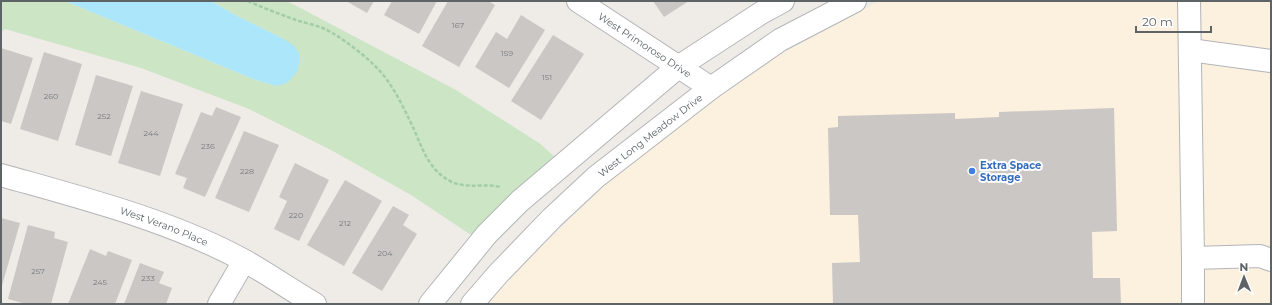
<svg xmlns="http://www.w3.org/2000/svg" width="1272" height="305" viewBox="0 0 1272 305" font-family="Montserrat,sans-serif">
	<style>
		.commercial { fill: #fcf0df }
		.green { fill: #cbe5c5 }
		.water { fill: #ace6fa }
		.building { fill: #cbc7c4 }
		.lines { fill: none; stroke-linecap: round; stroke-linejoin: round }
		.minor-casing { stroke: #b2b5b8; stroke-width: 24 }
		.path { stroke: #a3cda6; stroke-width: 2.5; stroke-dasharray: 4 2; stroke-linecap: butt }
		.minor { stroke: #fff; stroke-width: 22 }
		.shop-dot { fill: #3f7fe0; stroke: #fff; stroke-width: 1.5 }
		.labels { text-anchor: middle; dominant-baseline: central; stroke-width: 4; stroke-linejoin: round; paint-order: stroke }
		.number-label { font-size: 8px; fill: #797c7e }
		.street-label { font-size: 10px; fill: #5e6366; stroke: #fff }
		.shop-label { font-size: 10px; font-weight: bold; fill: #366cbe; stroke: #fff; text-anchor: start }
	</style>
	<rect width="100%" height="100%" fill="#efece7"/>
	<path class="commercial" d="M879,1H1271V304H487L514,274L612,178L696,109L772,59Z"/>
	<path class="green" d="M1,1H65L253,79L276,86L282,38L237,16L211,1H287L456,90L539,143L554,156L474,237L411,195L331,150L249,109L141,68L5,29L1,32Z"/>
	<path class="water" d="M65,1H211L237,16L282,38L293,45L299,53V63L297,72L287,83L276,86L253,79Z"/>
	<path class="building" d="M346,1H374L367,13Z
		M392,1H437L419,34L384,15Z
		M448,1H488L495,5L459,67L422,46Z
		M653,1H689L664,17Z
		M521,15L545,30L509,88L475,67L496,32L507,39Z
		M553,35L584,54L541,120L511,101Z
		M1,48L33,58L11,124L1,121Z
		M44,52L82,64L58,141L20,129Z
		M96,75L133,86L111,156L75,145Z
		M141,91L183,104L160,176L118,163Z
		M216,107L241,117L205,197L183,188L187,178L175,174L201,112L212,116Z
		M1114,108L1117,231L1092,232L1093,278H1120L1121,304H833L832,263L860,262L858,215H830L828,128L838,127V116L955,113V119L999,117V112Z
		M244,131L279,145L249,212L215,198Z
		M295,163L329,180L299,241L274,229L287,201L279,197Z
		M345,180L382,201L344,266L307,245Z
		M393,206L409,215L403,225L417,234L382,291L352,273Z
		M1,218L20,223L1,289Z
		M28,225L55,232L54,238L68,242L51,304H26L8,299Z
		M90,249L106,256L108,251L132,260L115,304H68Z
		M140,263L164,272L159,283L172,288L166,304H124Z"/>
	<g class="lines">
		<g class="minor-casing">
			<g id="minor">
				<path id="s1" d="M578,1L711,88"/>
				<path d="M1189,1L1193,258V304"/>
				<path d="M1190,50L1271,61"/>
				<path id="s2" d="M1,175C82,198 170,220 245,261C268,274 291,290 315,304"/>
				<path d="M1193,258L1260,256L1271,260"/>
				<path d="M219,304L244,261"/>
				<path d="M430,304L487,234L520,201L678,67L761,13L783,1"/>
				<path id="s3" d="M472,304L498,274L552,218L596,177L711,88L780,40L855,1"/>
			</g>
		</g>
		<path class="path" d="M248,1C263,8 280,14 296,20C305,23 316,25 325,29C340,36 367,57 378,69C390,81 402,104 409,119C421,142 426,170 452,182C467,189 485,183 500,187"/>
		<use href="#minor" class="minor"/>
	</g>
	<circle class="shop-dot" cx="972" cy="171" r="4"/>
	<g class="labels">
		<g class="number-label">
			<text x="458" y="25">167</text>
			<text x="507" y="53">159</text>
			<text x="547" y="77">151</text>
			<text x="51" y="96">260</text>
			<text x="104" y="116">252</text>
			<text x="151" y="133">244</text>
			<text x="208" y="146">236</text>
			<text x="247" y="171">228</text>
			<text x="296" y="215">220</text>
			<text x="345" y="223">212</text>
			<text x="385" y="253">204</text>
			<text x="38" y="271">257</text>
			<text x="148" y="278">233</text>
			<text x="100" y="282">245</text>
		</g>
		<g class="street-label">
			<text stroke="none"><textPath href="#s1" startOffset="80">West Primoroso Drive</textPath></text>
			<text stroke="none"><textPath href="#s3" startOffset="246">West Long Meadow Drive</textPath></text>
			<text stroke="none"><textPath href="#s2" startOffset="171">West Verano Place</textPath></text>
		</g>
		<g class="shop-label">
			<text x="980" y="165">Extra Space<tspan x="980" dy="12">Storage</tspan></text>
		</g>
	</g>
	<rect width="1272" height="305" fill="none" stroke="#5e6366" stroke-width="4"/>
	<g transform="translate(1244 277) rotate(359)" stroke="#ffffff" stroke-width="3" paint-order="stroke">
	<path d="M0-3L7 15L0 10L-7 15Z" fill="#5e6366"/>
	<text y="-6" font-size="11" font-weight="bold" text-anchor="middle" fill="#5e6366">N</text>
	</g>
	<path d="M1136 26v6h75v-6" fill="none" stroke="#5e6366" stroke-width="2"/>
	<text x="1142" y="26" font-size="12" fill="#5e6366" stroke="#ffffff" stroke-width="3" paint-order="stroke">20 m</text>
</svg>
